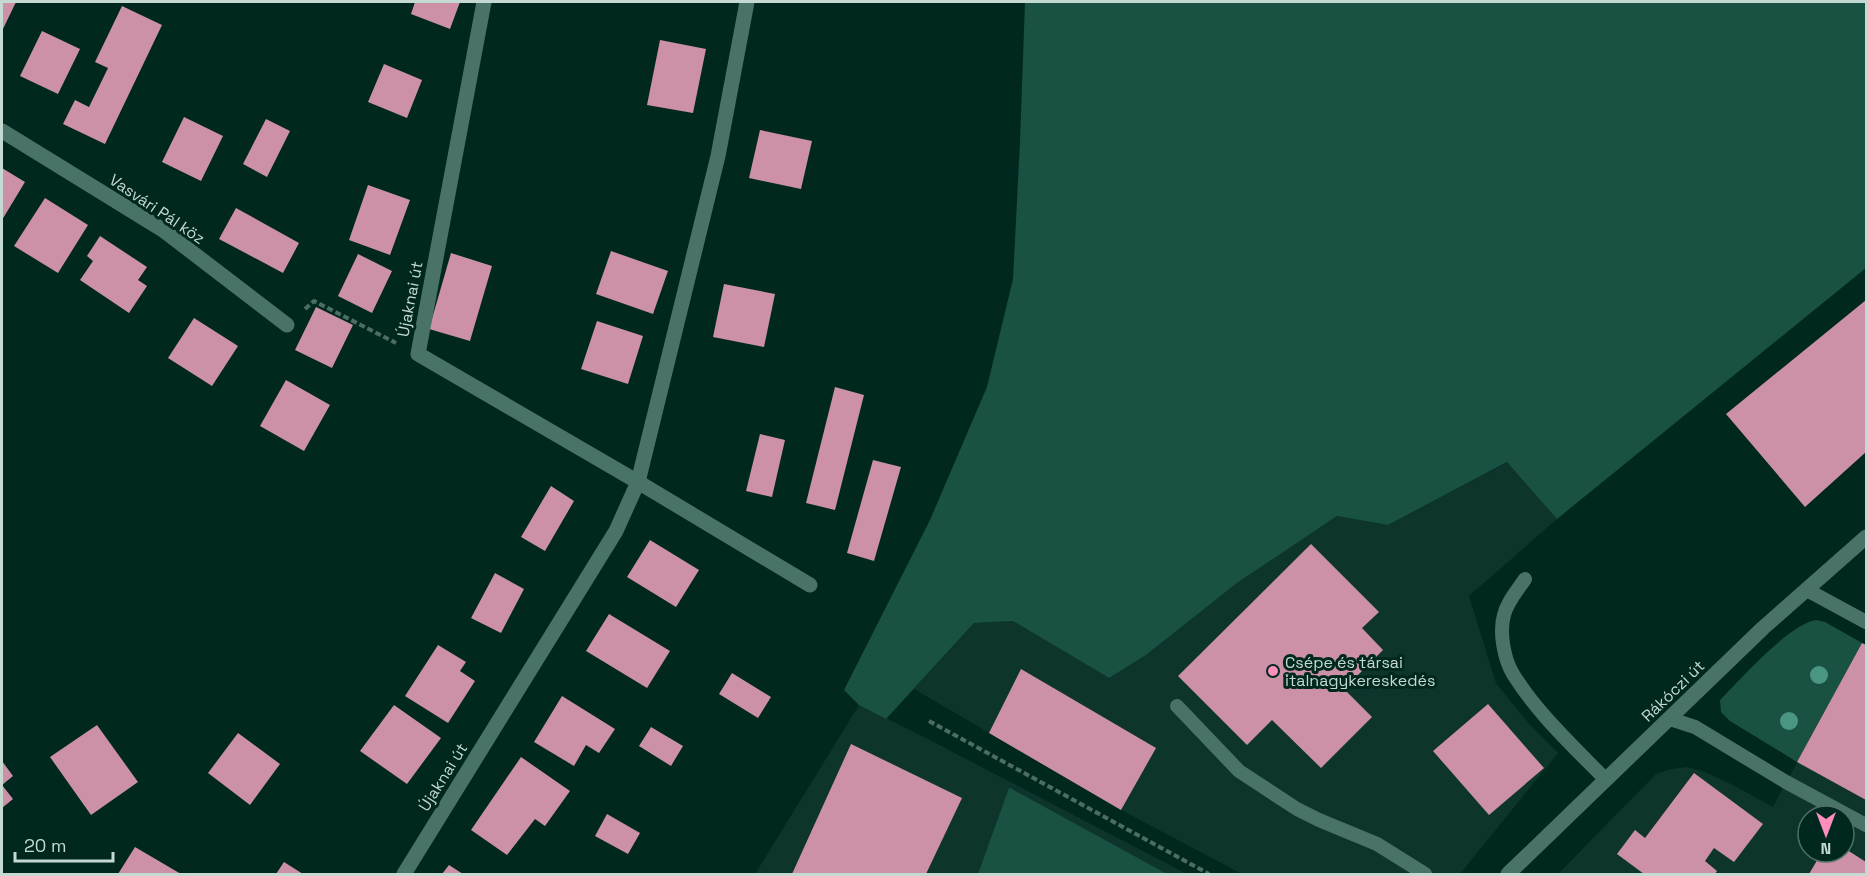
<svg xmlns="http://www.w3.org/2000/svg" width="1868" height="876" viewBox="0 0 1868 876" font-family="'Space Grotesk',sans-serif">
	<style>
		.built { fill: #0d352c; fill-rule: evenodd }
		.green { fill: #195143 }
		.building { fill: #cc90a7 }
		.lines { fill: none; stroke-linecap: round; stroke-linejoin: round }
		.path { stroke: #4c6c64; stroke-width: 4; stroke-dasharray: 6 3; stroke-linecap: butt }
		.lane { stroke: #4a7367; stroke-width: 14 }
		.street { stroke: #4a7367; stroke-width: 15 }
		.secondary { stroke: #4a7367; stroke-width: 15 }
		.tree { fill: #4a9682 }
		.poi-dot { fill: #fe8ebc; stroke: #00281f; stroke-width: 2 }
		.labels { text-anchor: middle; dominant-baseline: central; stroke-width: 6; stroke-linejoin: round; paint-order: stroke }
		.street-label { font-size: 16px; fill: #c4d9d2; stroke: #00281f }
		.poi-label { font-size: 16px; fill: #c4d9d2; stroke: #00281f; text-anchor: start }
	</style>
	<rect width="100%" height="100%" fill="#00281f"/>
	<path class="built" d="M1508,462L1557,519L1469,596L1496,683L1530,725L1558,753L1460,874H1242L1121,810L914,689L974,623L1013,621L1109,678L1146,655L1237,583L1337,516L1388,525Z
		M1862,643L1866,645V874H1558L1656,774L1671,769L1687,767L1705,772L1731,784L1773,807ZM1808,816H1844V852H1808Z
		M859,705L924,737L1187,874H755Z"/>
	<path class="green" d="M1025,2H1866V268L1557,519L1507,462L1388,525L1337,516L1237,583L1146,655L1109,678L1013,621L974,623L886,719L859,705L844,690L930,520L987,387L1013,279L1020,142Z
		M1816,620L1825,622L1862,643L1797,762L1730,721L1721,712L1720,700C1741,679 1789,624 1816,620Z
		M1009,788H1010L1167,874H978Z"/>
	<path class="building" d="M2,2H16L2,31Z
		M415,2H460L450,29L411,14Z
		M122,6L162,25L105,144L63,124L75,100L89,107L108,68L95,62Z
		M42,31L80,49L58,94L20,76Z
		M660,40L706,49L693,113L647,105Z
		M384,64L422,80L407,118L368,102Z
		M184,117L223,136L201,181L162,162Z
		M266,119L290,131L267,177L243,164Z
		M760,130L812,141L801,189L749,178Z
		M2,168L25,182L2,220Z
		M368,185L410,200L390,255L349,240Z
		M45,198L88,225L58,273L14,246Z
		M236,208L299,243L283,273L219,239Z
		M100,236L147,267L138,280L147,286L129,313L80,280L93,261L87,256Z
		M611,251L668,271L653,314L596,294Z
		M451,253L492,266L470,341L429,329Z
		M358,254L392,271L372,313L338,296Z
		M724,284L775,294L764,347L713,337Z
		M1866,300V452L1805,507L1726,414Z
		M316,307L353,325L332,368L295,350Z
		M194,318L238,346L212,386L168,358Z
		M597,321L643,336L628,384L581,369Z
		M286,380L330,405L304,451L260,426Z
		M835,387L864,395L835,510L806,503Z
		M760,434L785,440L772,497L746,491Z
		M873,460L901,467L874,561L847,553Z
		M551,486L574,501L545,551L521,537Z
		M650,540L699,570L676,607L627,577Z
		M1311,544L1379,612L1362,628L1383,650L1344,689L1372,717L1321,768L1272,720L1247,745L1178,676Z
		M495,573L524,589L501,633L471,618Z
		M609,614L670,651L647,688L586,651Z
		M1862,643L1866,645V800L1797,762Z
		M438,645L466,662L460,671L475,681L448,723L405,696Z
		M1021,669L1156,748L1121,810L989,733Z
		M732,673L771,697L758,718L719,694Z
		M562,696L615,729L599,753L586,745L574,766L534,742Z
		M1488,704L1544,768L1489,815L1433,751Z
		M394,705L441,738L407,784L360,751Z
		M97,725L138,782L91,815L50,757Z
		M651,727L683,746L671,766L639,746Z
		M238,733L280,764L250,805L208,773Z
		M851,744L962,798L926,874H792Z
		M521,757L570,791L545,826L535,819L507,855L471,830Z
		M2,761L13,776L2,785L13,799L2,808Z
		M1694,773L1763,824L1734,862L1714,848L1705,861L1717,871L1715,874H1644L1617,854L1635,830L1645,838Z
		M607,814L640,833L628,854L595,836Z
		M135,847L181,874H118Z
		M1844,848L1866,862V874H1809L1822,852H1844Z
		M284,862L303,874H276Z
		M449,865L463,874H442Z"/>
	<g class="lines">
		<path class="path" d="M305,309L314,301L396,343
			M929,721L1209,874"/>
		<path class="lane" d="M1525,579C1517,591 1507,602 1504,615C1499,632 1504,659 1513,674C1537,713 1573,746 1605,779
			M1807,590L1866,622
			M1177,706L1239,771L1297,809L1319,820L1377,844L1425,874
			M1670,719L1695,727L1786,782L1866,825"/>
		<path class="street" d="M484,2L418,354L638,482L810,585
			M2,131L163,230L287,325
			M404,874L616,531L638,482L718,156L747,2"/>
		<path class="secondary" d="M1508,874L1763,628L1866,537"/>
	</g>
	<g class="tree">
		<circle cx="1819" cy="675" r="9"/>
		<circle cx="1789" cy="721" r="9"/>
	</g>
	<circle class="poi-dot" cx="1273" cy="671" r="6"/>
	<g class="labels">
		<g class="street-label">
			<text transform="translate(157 209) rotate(34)">Vasvári Pál köz</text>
			<text transform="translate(410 299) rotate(-79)">Újaknai út</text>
			<text transform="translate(1673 691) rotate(-44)">Rákóczi út</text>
			<text transform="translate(443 777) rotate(-58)">Újaknai út</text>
		</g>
		<g class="poi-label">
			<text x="1285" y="662">Csépe és társai<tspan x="1285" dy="18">italnagykereskedés</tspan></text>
		</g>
	</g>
	<rect width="1868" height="876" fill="none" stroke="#c4d9d2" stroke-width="6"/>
	<g transform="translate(1826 834) rotate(180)"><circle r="28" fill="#00281f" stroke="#4e6f67" stroke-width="1.5"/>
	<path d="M0-4.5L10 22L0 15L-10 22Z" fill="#fe8ebc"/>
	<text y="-9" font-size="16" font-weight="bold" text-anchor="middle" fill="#c4d9d2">N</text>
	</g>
	<path d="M15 852v9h98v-9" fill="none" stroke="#c4d9d2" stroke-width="3"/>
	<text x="24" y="852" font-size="18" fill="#c4d9d2" stroke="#00281f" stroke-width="4.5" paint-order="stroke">20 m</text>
</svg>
